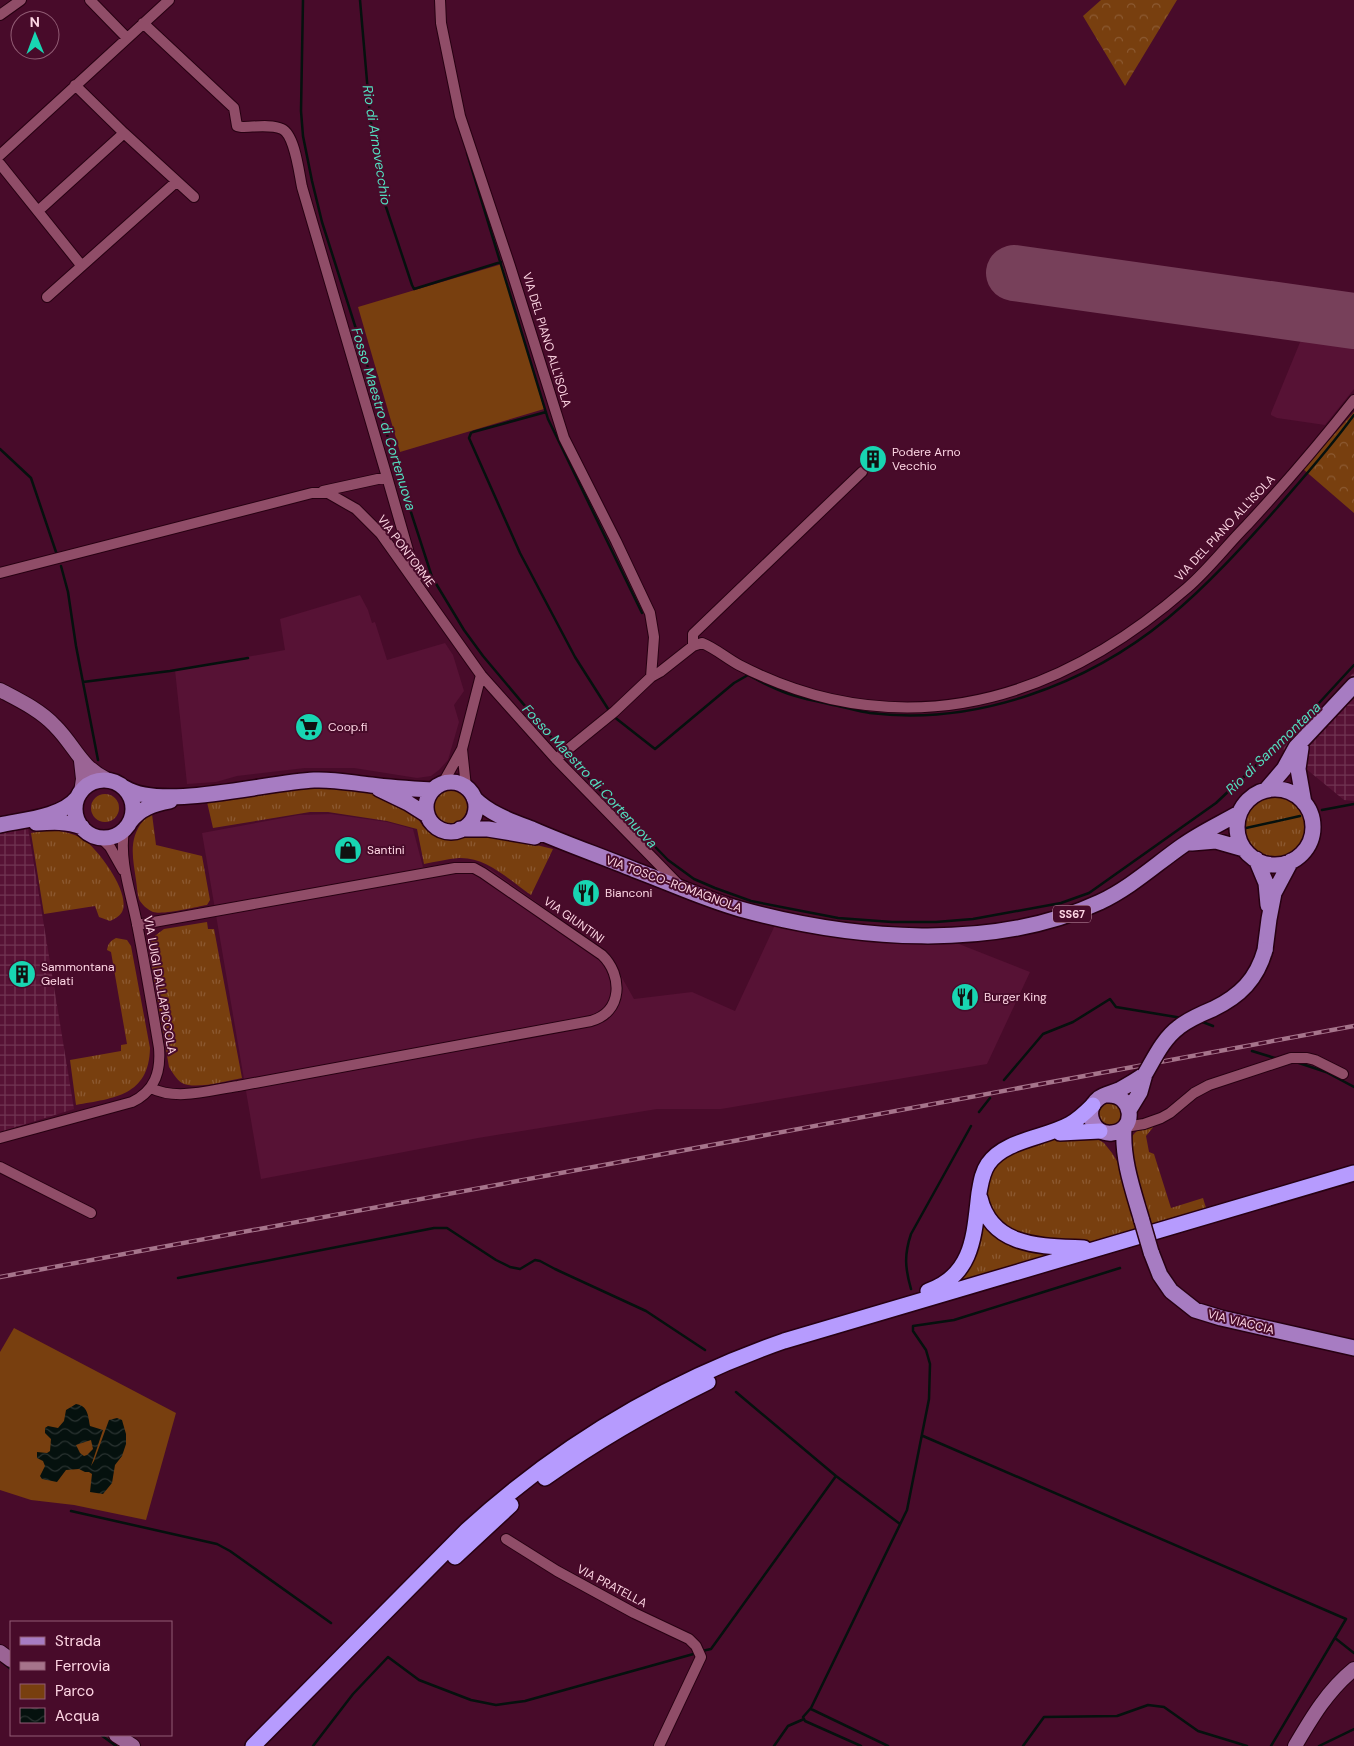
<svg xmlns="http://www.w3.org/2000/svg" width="1354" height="1746" viewBox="0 0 1354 1746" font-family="'DM Sans',sans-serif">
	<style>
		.built { fill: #571235 }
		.industrial { fill: url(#industrial-grid) }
		.grass { fill: url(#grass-tufts) }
		.forest { fill: url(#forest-crowns) }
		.green { fill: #783f0f }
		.water { fill: url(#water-waves); fill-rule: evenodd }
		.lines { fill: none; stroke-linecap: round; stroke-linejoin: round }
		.stream { stroke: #05110e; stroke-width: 2.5 }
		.runway { stroke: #77405a; stroke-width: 56 }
		.street-casing { stroke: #270012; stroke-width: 12 }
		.secondary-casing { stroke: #270012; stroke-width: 16 }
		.primary-casing { stroke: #270012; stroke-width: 18 }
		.highway-casing { stroke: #270012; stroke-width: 18 }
		.street { stroke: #904d68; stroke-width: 10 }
		.secondary { stroke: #9b6495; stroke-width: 14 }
		.primary { stroke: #a77cc2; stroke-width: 15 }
		.highway { stroke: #b69bfe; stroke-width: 15 }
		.rail-casing { stroke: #a6748b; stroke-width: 4.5 }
		.rail { stroke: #480b2a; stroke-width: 2.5; stroke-dasharray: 8; stroke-linecap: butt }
		.primary-bridge-casing { stroke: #270012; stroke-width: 18; stroke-linecap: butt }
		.primary-bridge { stroke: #a77cc2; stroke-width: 15 }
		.labels { text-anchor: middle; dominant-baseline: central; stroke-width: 4; stroke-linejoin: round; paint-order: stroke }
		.shield { fill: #480b2a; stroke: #c799ac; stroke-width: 1 }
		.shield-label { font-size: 11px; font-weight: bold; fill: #fed6e4 }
		.street-label { font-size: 12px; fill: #fed6e4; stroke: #480b2a }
		.poi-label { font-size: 12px; fill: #fed6e4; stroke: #480b2a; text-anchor: start }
		.water-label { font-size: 14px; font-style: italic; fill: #53debf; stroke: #480b2a }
	</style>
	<defs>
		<pattern id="industrial-grid" width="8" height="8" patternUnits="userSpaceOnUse" patternTransform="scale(1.25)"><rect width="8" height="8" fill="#571235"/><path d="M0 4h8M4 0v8" fill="none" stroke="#703452"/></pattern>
		<pattern id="grass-tufts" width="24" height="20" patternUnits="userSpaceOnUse" patternTransform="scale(1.25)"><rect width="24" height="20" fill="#783f0f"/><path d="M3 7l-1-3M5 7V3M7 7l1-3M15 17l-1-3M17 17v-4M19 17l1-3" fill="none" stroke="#8c5a32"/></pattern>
		<pattern id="forest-crowns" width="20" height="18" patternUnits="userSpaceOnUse" patternTransform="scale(1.25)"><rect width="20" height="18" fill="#783f0f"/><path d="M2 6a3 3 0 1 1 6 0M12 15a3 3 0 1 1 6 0" fill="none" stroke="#8c5a32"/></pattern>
		<pattern id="water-waves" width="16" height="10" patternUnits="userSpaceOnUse" patternTransform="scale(1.25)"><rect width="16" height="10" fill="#05110e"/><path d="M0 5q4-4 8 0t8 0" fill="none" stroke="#2a3331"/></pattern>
	</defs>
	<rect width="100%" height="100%" fill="#480b2a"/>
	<path class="built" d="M1017,253L1354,299V389L1325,425L1277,418L1271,415V413L1303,335L996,292L990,284L991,281Z
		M360,595L368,610L372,623L375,622L387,660L445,643L453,655L464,691L454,705L459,722L448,760L439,770L431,776L417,778L354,768H305L237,776L216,782L187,784L175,670L285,650L280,619Z
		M331,814L387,822L413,829L423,867L472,862L490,869L608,953L634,999L692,992L735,1011L775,925L959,944L1030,972L987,1064L721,1109H657L478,1138L261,1179L202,833L299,815Z"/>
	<path class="industrial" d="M1354,672V801L1344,800L1282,749Z
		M28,828L74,1109L0,1132V832Z"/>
	<path class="grass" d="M314,786L366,791L389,799L415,815L423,826L438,838L455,839L464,836L490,834L553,849L531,895C509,880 487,857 459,858C447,859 435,862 424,864L417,829L387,821L328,812H310L213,828L207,802Z
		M433 807a17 17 0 1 1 34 0a17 17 0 1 1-34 0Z
		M91 808a14 14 0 1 1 28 0a14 14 0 1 1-28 0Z
		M1243 827a31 31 0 1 1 62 0a31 31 0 1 1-62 0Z
		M152,814L156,845L202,856L210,900L207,905C195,907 164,915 153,912C148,910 141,904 139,899C137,893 137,886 136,880C133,859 128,839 143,821C146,817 148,816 152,814Z
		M51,830C63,831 78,834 87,842C101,854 131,894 122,912C119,917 114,919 110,921L99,917L95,906L44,914L31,833Z
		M207,922L208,929H214L242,1078C227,1081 195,1090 182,1083C176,1079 173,1073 169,1067L149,951L152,938L164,929Z
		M116,938L127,940L131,946L150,1048C149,1096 114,1098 76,1105L70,1060L121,1051V1045L127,1044L111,952L107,950C108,944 110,941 116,938Z
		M1098 1114a12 12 0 1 1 24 0a12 12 0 1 1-24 0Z
		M1155,1125L1146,1136L1149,1152L1154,1154L1171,1208L1203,1198L1206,1208L1088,1243L1017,1237L986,1208L985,1203L990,1172L1008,1153L1056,1138L1094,1137L1104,1143L1112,1153L1120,1166L1136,1225L1151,1221L1144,1205L1129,1144C1134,1129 1140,1129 1155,1125Z
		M979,1218L1059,1254L950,1286Z"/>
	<path class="forest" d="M1101,0H1177L1125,86L1083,16Z
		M1354,412V513L1303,469Z"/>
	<path class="green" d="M502,264L544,409L400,452L358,307Z
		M14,1328L176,1413L146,1520L74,1505L31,1500L0,1490V1352Z"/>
	<path class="water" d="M76,1404C88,1406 88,1415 90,1426L103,1430L91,1466L94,1461L109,1420L117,1418L122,1420L126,1434V1444L122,1456L115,1465L112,1483L103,1494L90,1492L92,1474L89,1472H85L79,1469L66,1470L57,1482L42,1479L40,1476L45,1466L43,1461L37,1458V1452L47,1453L50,1451L51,1439L45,1433V1428L48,1426L58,1428L64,1421L66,1410ZM91,1440L93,1449L87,1455L84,1456L80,1453L76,1445Z"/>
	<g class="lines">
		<path class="stream" d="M303,0L301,111L303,136L312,181L322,222L364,354L397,469L432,577L464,630L483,656L562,750
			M360,0L370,116L382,195L412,285L414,289L501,262
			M467,153L548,419L642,613
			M546,412L473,432L471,433L469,438L520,553L575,657L610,712
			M0,449L31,478L56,552
			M61,566L68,592L76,646L98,760
			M83,682L170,671L248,658
			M613,716L655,749L734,683L748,675C761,682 775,689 789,694C803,699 818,701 833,705C845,707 857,711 870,713C975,726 1087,685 1168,618C1208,585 1243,546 1277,508C1304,477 1330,448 1354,415
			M566,755L668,860L694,879L715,888L751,901L838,918L892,922H936L973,919L1061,903L1089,893L1216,803L1297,727L1354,665
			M1322,810L1354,804
			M1246,828L1300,816
			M1200,1021L1213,1026
			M1252,1051L1278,1059
			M1296,1062L1326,1072L1354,1087
			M1004,1080L1043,1034L1073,1022L1110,999L1116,1007L1182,1018
			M979,1112L990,1098
			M178,1278L434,1228H447L496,1260L510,1267L520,1269L535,1260L540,1261L555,1269L646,1311L705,1350
			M911,1289C905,1268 904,1255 911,1234L971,1126
			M736,1392L836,1476L900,1524
			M923,1436L1346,1619L1271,1746
			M71,1511L217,1544L230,1551L331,1623
			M1335,1638L1354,1653
			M702,1651L711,1649L836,1476
			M2,1662L11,1669
			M811,1709L888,1746
			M804,1719L805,1721L861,1746
			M101,1735L116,1746
			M313,1746L353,1694L388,1657L419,1680L471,1700L496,1705L525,1701L697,1653
			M774,1746L788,1726L804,1719L803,1717L811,1708L907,1510L929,1399L930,1364L926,1350L913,1331V1326L954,1320L1120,1268
			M1023,1746L1044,1717L1117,1716L1148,1705L1164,1707L1198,1731L1247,1746
			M1319,1746L1354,1729"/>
		<path class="runway" d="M1014,273L1354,321"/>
		<g class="street-casing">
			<path id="street" d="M90,0L127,38
				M440,0L441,23L460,116L510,266L564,438L616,541L650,613L654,637L651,677
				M0,15L21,0
				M143,23L234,108L237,126L242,127C254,127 271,124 282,129C295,135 299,173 302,187L387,477
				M75,85L124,133L194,197
				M0,155L169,0
				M0,164L81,265
				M38,211L124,133
				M47,297L176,182
				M323,491L387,477L416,578
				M0,573L312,493H328L356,509L381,534L481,675L556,759L678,884
				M693,646V634L862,472
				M462,749L466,787
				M556,759L614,712L651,677L660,672L693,646L702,643C715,648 726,658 739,665C768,680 800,692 831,699C967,729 1086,676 1187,588C1209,569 1227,545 1247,525C1284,485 1320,443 1354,400
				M443,783L462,749L481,675
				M100,837L110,847L123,870
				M137,925L455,868H474L483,873L602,955C623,975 623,1012 591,1021L238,1086C210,1090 177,1101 151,1088
				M1125,1127L1144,1124L1161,1118L1170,1113L1194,1093L1209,1085L1291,1058H1307L1315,1060L1343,1074
				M0,1138L132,1102C155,1091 161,1072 159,1048C152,1006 145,965 137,924C131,893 119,862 124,830
				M0,1167L91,1213
				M506,1539L557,1571L634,1613L689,1639L696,1646L701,1657L659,1746"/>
		</g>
		<g class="secondary-casing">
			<path id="secondary" d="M0,690C19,700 40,710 55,726C76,747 79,766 108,780
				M81,761L83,779L81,792
				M0,1652L11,1660
				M116,1735L133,1746
				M1295,1746C1312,1717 1328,1690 1354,1669"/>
		</g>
		<g class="primary-casing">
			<path id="primary" d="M1301,748L1298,769L1304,803
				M75 809a29 29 0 1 1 58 0a29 29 0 1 1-58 0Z
				M426 807a25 25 0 1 1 50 0a25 25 0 1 1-50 0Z
				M125,788C162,811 268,782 314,780C334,779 352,783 371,785C392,788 412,789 433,790
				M379,789L408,803L427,815
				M1237 827a38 38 0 1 1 76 0a38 38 0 1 1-76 0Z
				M1266,790L1284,769L1296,747L1354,685
				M474,798C490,814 511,821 532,829C566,844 601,856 635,870C670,883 704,899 740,909C852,940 993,952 1100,902C1130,888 1155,865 1182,846C1200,833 1220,824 1239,813
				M130,822C140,808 154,804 170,801
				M36,823C52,822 67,821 82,827
				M0,825C23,820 62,817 77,798
				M460,829H488L535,837
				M1192,843L1216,841L1244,849
				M1256,859L1266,883L1268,905
				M1265,950L1269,919L1274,893L1291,861
				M1108,1095C1134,1094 1137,1131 1112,1133C1093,1135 1083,1111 1098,1099C1103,1094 1112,1093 1119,1090C1128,1085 1137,1080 1145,1074
				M1129,1110L1140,1092L1145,1074
				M1124,1128C1122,1160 1133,1190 1142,1221
				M1151,1252L1160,1275L1171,1291L1195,1310L1221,1318L1354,1348"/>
		</g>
		<g class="highway-casing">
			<path id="highway" d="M1060,1133L1100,1131
				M980,1198C992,1248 1042,1246 1084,1248
				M928,1291C974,1275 974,1234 979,1193C981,1182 982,1173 988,1164C1004,1140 1045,1138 1070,1124C1079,1119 1086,1112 1093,1105
				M545,1478C597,1441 651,1410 708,1382
				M455,1557L511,1505
				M253,1746L467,1530C559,1446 666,1382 784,1341L1354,1173"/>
		</g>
		<use href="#street" class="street"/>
		<use href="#secondary" class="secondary"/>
		<use href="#primary" class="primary"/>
		<use href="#highway" class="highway"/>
		<g class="rail-casing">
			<path id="rail" d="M0,1277L1354,1026"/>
		</g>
		<use href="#rail" class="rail"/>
		<g class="primary-bridge-casing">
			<path id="primary-bridge" d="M1145,1074C1155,1057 1163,1039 1179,1027C1189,1019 1201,1014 1213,1009C1240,996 1257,979 1265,950
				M1142,1221L1151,1252"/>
		</g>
		<use href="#primary-bridge" class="primary-bridge"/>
	</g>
	<defs>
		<g id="building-disc" transform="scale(1.4375)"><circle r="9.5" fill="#18d5b2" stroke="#480b2a"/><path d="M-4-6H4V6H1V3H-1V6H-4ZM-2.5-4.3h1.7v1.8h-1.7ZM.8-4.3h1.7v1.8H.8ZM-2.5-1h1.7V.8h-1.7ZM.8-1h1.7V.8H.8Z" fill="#111"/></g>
		<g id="supermarket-disc" transform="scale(1.4375)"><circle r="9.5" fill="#18d5b2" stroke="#480b2a"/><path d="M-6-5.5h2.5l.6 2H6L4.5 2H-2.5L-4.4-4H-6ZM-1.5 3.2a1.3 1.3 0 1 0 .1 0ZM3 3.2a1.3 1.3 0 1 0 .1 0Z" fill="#111"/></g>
		<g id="shop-disc" transform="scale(1.4375)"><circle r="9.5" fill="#18d5b2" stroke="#480b2a"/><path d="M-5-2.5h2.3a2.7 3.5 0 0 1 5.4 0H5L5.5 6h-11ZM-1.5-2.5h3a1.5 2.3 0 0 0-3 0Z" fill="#111"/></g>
		<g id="restaurant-disc" transform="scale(1.4375)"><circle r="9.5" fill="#18d5b2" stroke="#480b2a"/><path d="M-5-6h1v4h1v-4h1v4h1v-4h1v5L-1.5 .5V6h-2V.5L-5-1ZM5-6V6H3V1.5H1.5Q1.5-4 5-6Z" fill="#111"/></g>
	</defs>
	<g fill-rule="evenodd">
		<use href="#building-disc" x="873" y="459"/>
		<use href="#supermarket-disc" x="309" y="727"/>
		<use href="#shop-disc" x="348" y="850"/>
		<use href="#restaurant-disc" x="586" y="893"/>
		<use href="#building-disc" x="22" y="974"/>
		<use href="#restaurant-disc" x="965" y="997"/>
	</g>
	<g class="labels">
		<rect class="shield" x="1053" y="905.5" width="38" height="17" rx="4"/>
		<g class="shield-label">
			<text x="1072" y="914">SS67</text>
		</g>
		<g class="street-label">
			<text transform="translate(547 340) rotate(73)">VIA DEL PIANO ALL'ISOLA</text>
			<text transform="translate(1225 528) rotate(-47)">VIA DEL PIANO ALL'ISOLA</text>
			<text transform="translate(406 551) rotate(53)">VIA PONTORME</text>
			<text transform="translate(674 884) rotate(20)">VIA TOSCO-ROMAGNOLA</text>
			<text transform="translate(574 920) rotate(35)">VIA GIUNTINI</text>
			<text transform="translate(160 985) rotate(80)">VIA LUIGI DALLAPICCOLA</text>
			<text transform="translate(1241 1322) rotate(14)">VIA VIACCIA</text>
			<text transform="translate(612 1586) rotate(28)">VIA PRATELLA</text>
		</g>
		<g class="poi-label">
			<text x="892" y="452">Podere Arno<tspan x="892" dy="14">Vecchio</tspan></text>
			<text x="328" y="727">Coop.fi</text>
			<text x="367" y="850">Santini</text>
			<text x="605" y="893">Bianconi</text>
			<text x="41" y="967">Sammontana<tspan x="41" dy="14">Gelati</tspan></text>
			<text x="984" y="997">Burger King</text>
		</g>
		<g class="water-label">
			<text transform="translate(377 145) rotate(81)">Rio di Arnovecchio</text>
			<text transform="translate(384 419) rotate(73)">Fosso Maestro di Cortenuova</text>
			<text transform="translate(1273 748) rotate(-44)">Rio di Sammontana</text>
			<text transform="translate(590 776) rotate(47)">Fosso Maestro di Cortenuova</text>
		</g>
	</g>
	<rect x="10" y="1621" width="162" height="115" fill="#480b2a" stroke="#915c74"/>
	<rect x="20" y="1637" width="25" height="8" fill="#a77cc2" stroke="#915c74"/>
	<text x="55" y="1646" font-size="15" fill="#fed6e4">Strada</text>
	<rect x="20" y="1662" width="25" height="8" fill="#a6748b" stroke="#915c74"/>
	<text x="55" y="1671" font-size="15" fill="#fed6e4">Ferrovia</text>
	<rect x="20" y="1684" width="25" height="15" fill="#783f0f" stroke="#915c74"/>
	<text x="55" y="1696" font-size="15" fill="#fed6e4">Parco</text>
	<rect x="20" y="1708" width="25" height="15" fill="url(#water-waves)" stroke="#915c74"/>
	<text x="55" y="1721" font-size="15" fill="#fed6e4">Acqua</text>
	<g transform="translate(35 35) rotate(359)"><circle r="24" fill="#480b2a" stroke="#915c74"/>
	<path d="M0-4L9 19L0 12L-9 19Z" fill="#18d5b2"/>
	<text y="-8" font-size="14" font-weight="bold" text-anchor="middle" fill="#fed6e4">N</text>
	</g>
</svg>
